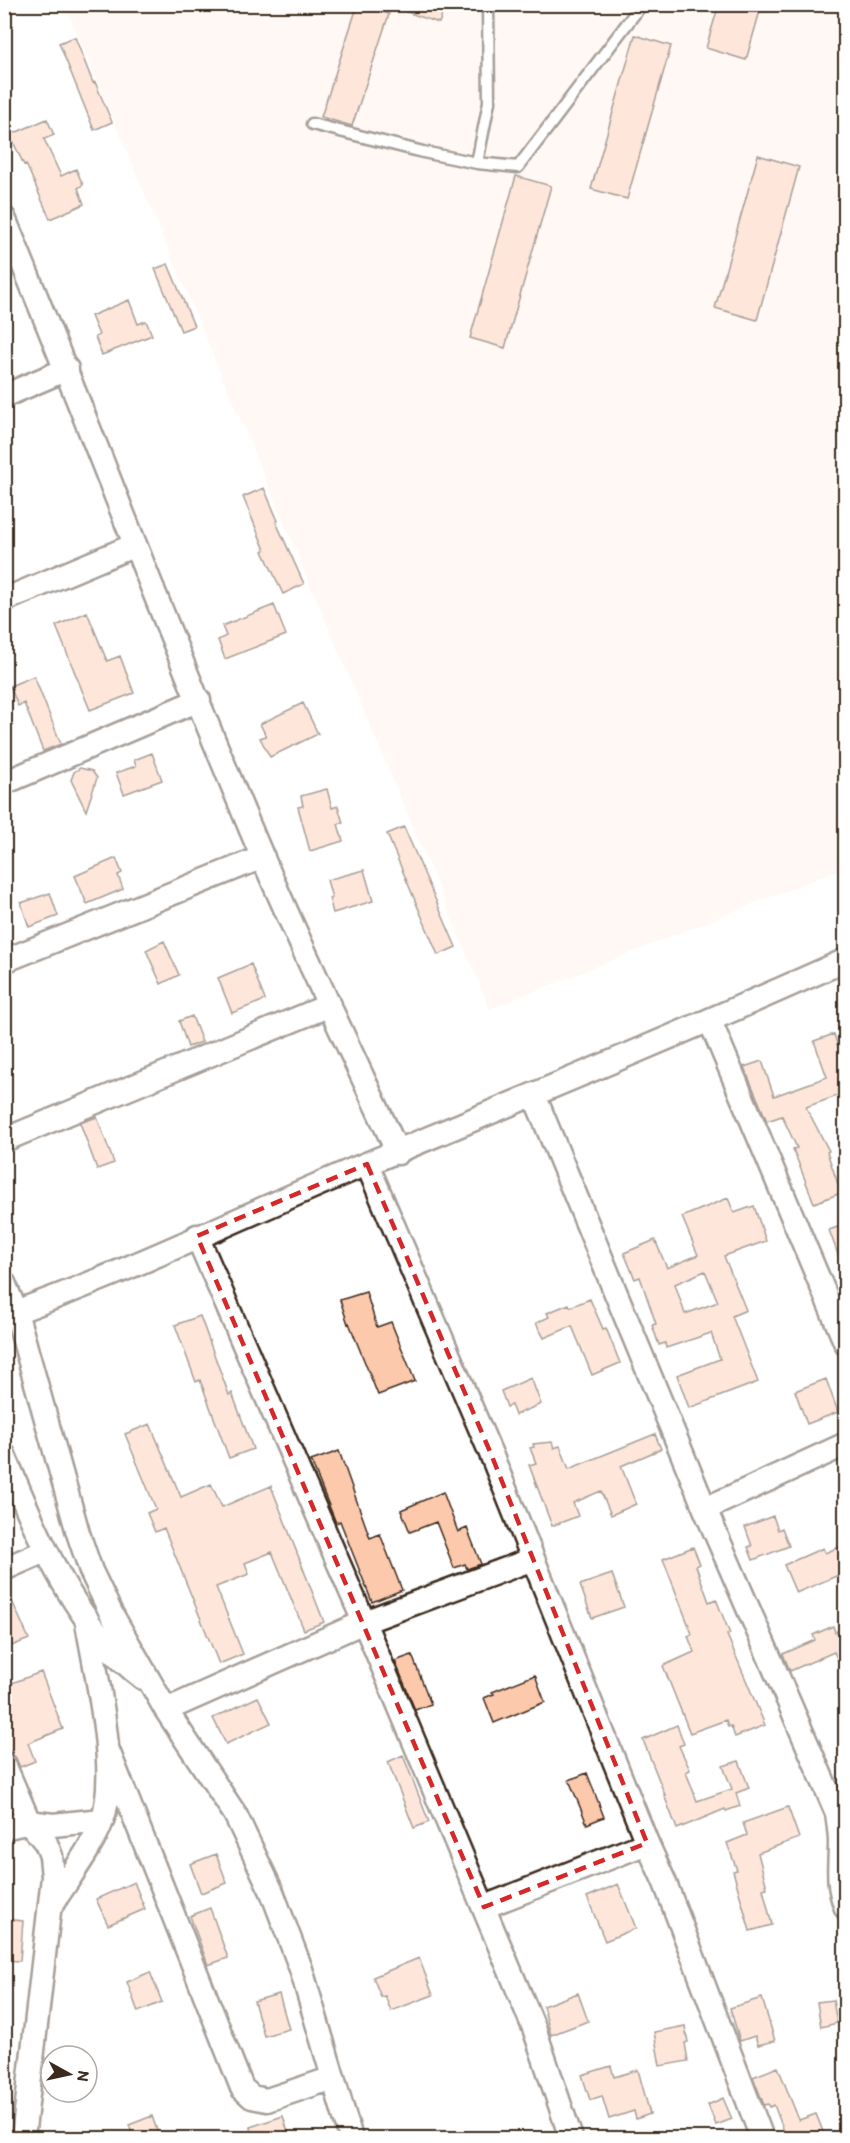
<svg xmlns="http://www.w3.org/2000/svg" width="850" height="2143" viewBox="0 0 850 2143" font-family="Itim,sans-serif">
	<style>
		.built { fill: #feefe6 }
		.building { fill: #fcc9ad; stroke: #3b2a1e; stroke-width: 1.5; fill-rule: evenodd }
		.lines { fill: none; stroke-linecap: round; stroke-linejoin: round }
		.lane-casing { stroke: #3b2a1e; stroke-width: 15 }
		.street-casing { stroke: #3b2a1e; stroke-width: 27 }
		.lane { stroke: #fff; stroke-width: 10 }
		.street { stroke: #fff; stroke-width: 22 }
		.marked { fill: none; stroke: #d62828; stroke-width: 4.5; stroke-dasharray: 12 8; stroke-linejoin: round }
	</style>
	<rect width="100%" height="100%" fill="#fff"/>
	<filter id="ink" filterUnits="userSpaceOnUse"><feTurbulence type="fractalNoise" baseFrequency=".0167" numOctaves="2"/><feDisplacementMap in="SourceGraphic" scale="12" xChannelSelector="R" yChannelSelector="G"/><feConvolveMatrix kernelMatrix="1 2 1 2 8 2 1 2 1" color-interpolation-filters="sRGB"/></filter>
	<g filter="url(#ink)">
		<path class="built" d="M65,5H845V867L490,1009Z"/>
		<path class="building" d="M358,4L389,14L352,126L321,117Z
			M392,4H446L439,23L392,7Z
			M719,4H762L746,60L706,48Z
			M635,35L671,46L627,199L591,189Z
			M75,37L93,83L95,82L112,122L94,130L59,43Z
			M47,119L54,135L44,139L61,176L76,169L83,185L78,188L84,204L50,219L26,164L24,165L10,135Z
			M758,155L799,167L757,320L715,308Z
			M516,176L551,186L505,348L470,338Z
			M168,264L194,326L181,331L155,269Z
			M129,300L138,324L146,321L152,335L102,355L95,337L99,335L91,316Z
			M264,488L278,521L276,522L304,584L283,594L263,551L265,550L243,497Z
			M274,605L286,635L225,659L218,640L226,636L222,626Z
			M87,612L107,661L120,656L134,693L90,710L56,626Z
			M34,676L61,744L43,751L24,703L18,706L10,686Z
			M303,703L318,734L270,757L260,738L266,736L260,724Z
			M152,753L162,780L124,794L116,773L136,766L134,760Z
			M80,768L92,771L97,778L86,811L71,780L74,772Z
			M327,789L332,808L338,806L343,823L338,824L343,841L310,851L298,807L303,806L301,796Z
			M404,827L456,947L438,955L387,834Z
			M116,858L122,873L118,875L123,889L87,904L75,876Z
			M364,870L373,901L333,913L329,898H332L327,880Z
			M50,893L58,916L29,927L21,903Z
			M164,941L179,975L161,984L146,950Z
			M251,964L265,1000L232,1013L218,978Z
			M192,1016L202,1042L188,1047L179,1021Z
			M834,1034L838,1047L846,1044V1093L806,1107L829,1151L827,1152L841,1193L814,1203L793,1149L797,1148L782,1116L767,1121L744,1067L762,1061L774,1096L827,1077L814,1041Z
			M97,1117L114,1163L97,1169L80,1123Z
			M728,1198L734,1213L754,1206L766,1241L724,1256L746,1310L732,1316L758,1382L689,1408L677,1375L720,1359L711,1333L666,1348L665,1343L659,1345L652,1325L656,1324L640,1277L635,1279L624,1253L655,1240L667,1268L698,1255L682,1217ZM705,1271L718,1302L685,1314L675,1284Z
			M846,1224V1270L844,1271L829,1230Z
			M366,1292L377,1327L391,1322L415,1381L378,1395L349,1323L348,1324L340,1300Z
			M590,1299L603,1329L606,1328L620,1363L592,1375L572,1326L544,1338L536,1323L549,1317L547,1313L569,1304L570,1307Z
			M200,1316L229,1395L232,1393L253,1449L229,1458L200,1380L196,1382L175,1325Z
			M531,1378L541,1404L515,1415L511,1405L507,1407L501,1391Z
			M826,1379L838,1412L807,1424L795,1391Z
			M150,1424L181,1497L211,1484L222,1507L271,1486L324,1622L304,1630L272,1552L245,1563L249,1574L216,1587L243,1654L219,1664L164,1528L155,1532L147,1513L156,1509L125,1434Z
			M655,1434L661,1449L621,1466L636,1504L611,1515L601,1491L573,1503L578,1516L552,1526L529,1465L536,1463L530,1448L534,1447L533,1444L552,1442L554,1448L560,1446L569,1469Z
			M339,1451L370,1538L380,1534L402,1590L372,1602L340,1521L336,1523L311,1461Z
			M443,1492L458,1532L467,1528L481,1564L467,1569L465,1564L454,1568L436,1522L410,1532L401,1510Z
			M773,1516L778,1530L782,1528L789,1546L753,1560L748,1547L752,1546L745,1527Z
			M846,1544V1572L796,1593L784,1565L823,1548L825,1553Z
			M693,1547L700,1564L696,1566L709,1602L716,1599L730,1634L727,1635L765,1725L735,1737L731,1726L728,1727L726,1720L690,1733L663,1666L694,1652L688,1636L692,1634L663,1559Z
			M612,1574L624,1607L592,1618L580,1585Z
			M4,1583L29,1639L4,1649Z
			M833,1626L835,1632L846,1627V1678L834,1652L790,1671L783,1654L815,1640L813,1635Z
			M412,1655L431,1704L415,1710L395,1661Z
			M41,1672L63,1729L28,1743L35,1761L20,1767L16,1758L10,1752L4,1739V1686Z
			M535,1675L545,1702L494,1723L484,1698L494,1694L492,1692Z
			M258,1697L271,1723L226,1744L213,1718Z
			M677,1725L684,1744L679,1746L690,1770L686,1772L697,1801L732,1789L723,1766L739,1761L749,1788L736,1793L740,1806L726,1811L725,1809L677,1829L664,1795H665L643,1740Z
			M403,1755L429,1822L414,1828L388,1762Z
			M587,1773L604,1817L587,1824L569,1780Z
			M788,1807L799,1838L758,1853L767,1888L763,1889L772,1925L750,1931L733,1871L737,1870L727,1843L747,1835L743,1823Z
			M216,1854L227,1883L201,1893L190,1864Z
			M134,1882L145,1909L108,1925L96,1899Z
			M618,1884L636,1928L605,1941L587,1897Z
			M210,1908L228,1958L208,1965L190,1916Z
			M4,1919L23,1921L20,1961L4,1960Z
			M419,1958L433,1995L391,2011L385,1996L381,1997L373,1977Z
			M150,1972L162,2002L138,2012L127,1982Z
			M578,1993L588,2021L551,2035L543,2006Z
			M279,1994L289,2029L264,2036L254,2001Z
			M762,1998L775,2041L758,2045L755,2036L740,2041L730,2008Z
			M833,2000L837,2023L821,2027L817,2002Z
			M685,2026L688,2042L685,2043L688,2061L660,2066L654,2032Z
			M611,2066L614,2077L638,2070L650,2114L636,2119L634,2111L609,2119L602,2096L590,2100L582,2075Z
			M778,2067L799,2120L816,2114L826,2139H787L774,2105L770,2107L768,2104L764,2105L753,2077Z
			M723,2098L732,2119L716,2125L708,2105Z
			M152,2116L160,2139H134L129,2125Z
			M283,2116L290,2139H254L250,2127Z"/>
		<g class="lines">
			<g class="lane-casing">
				<path id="lane" d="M312,124L423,152L477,163L518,167L642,4
					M477,163L489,102L488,4"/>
			</g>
			<g class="street-casing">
				<path id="street" d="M4,218C92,430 172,645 262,856C305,956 352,1054 398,1153
					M4,396L67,369
					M4,600L135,545
					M4,783L199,700
					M4,961L263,857
					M710,1021L846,1344
					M534,1095L705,1509L837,1813C838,1822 840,1832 840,1842C840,1869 836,1881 846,1908
					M4,1140L330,1005
					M367,1164L491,1454L647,1843L665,1883L762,2138
					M197,1236L364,1622L534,2028L571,2138
					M4,1283L16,1312L78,1533L91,1571L111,1613L166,1710L235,1814L272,1892L301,1969L351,2138
					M4,1316C127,1273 244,1215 364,1165C525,1098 686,1032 846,960
					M4,1455C37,1532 73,1627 143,1678
					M705,1509L846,1444
					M4,1569L45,1551
					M166,1710L364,1622L533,1559
					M107,1748L242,2088L252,2097L267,2100L333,2078
					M4,1764L29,1822L46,1843L51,1856L53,1877L23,2138
					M4,1828L29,1822L53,1825L102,1820
					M53,1903C69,1877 91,1850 102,1821C120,1771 95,1671 86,1617
					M484,1907L647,1843"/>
			</g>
			<use href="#lane" class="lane"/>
			<use href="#street" class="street"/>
		</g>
	</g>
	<path d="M0 0H850V2143H0ZM367,1164L491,1454L647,1843L484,1907L197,1236Z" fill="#fff" fill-opacity=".55" fill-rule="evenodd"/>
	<path class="marked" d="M367,1164L491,1454L647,1843L484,1907L197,1236Z"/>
	<rect width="850" height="2143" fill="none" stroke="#fff" stroke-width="24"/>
	<rect x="12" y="12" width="826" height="2119" fill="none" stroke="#3b2a1e" stroke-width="2" filter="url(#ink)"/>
	<g transform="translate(69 2074) rotate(98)"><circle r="28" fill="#ffffff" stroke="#b1aaa5" stroke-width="1.5"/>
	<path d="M0-4.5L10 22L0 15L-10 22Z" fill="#3b2a1e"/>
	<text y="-9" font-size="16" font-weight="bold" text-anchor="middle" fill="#3b2a1e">N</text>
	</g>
</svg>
